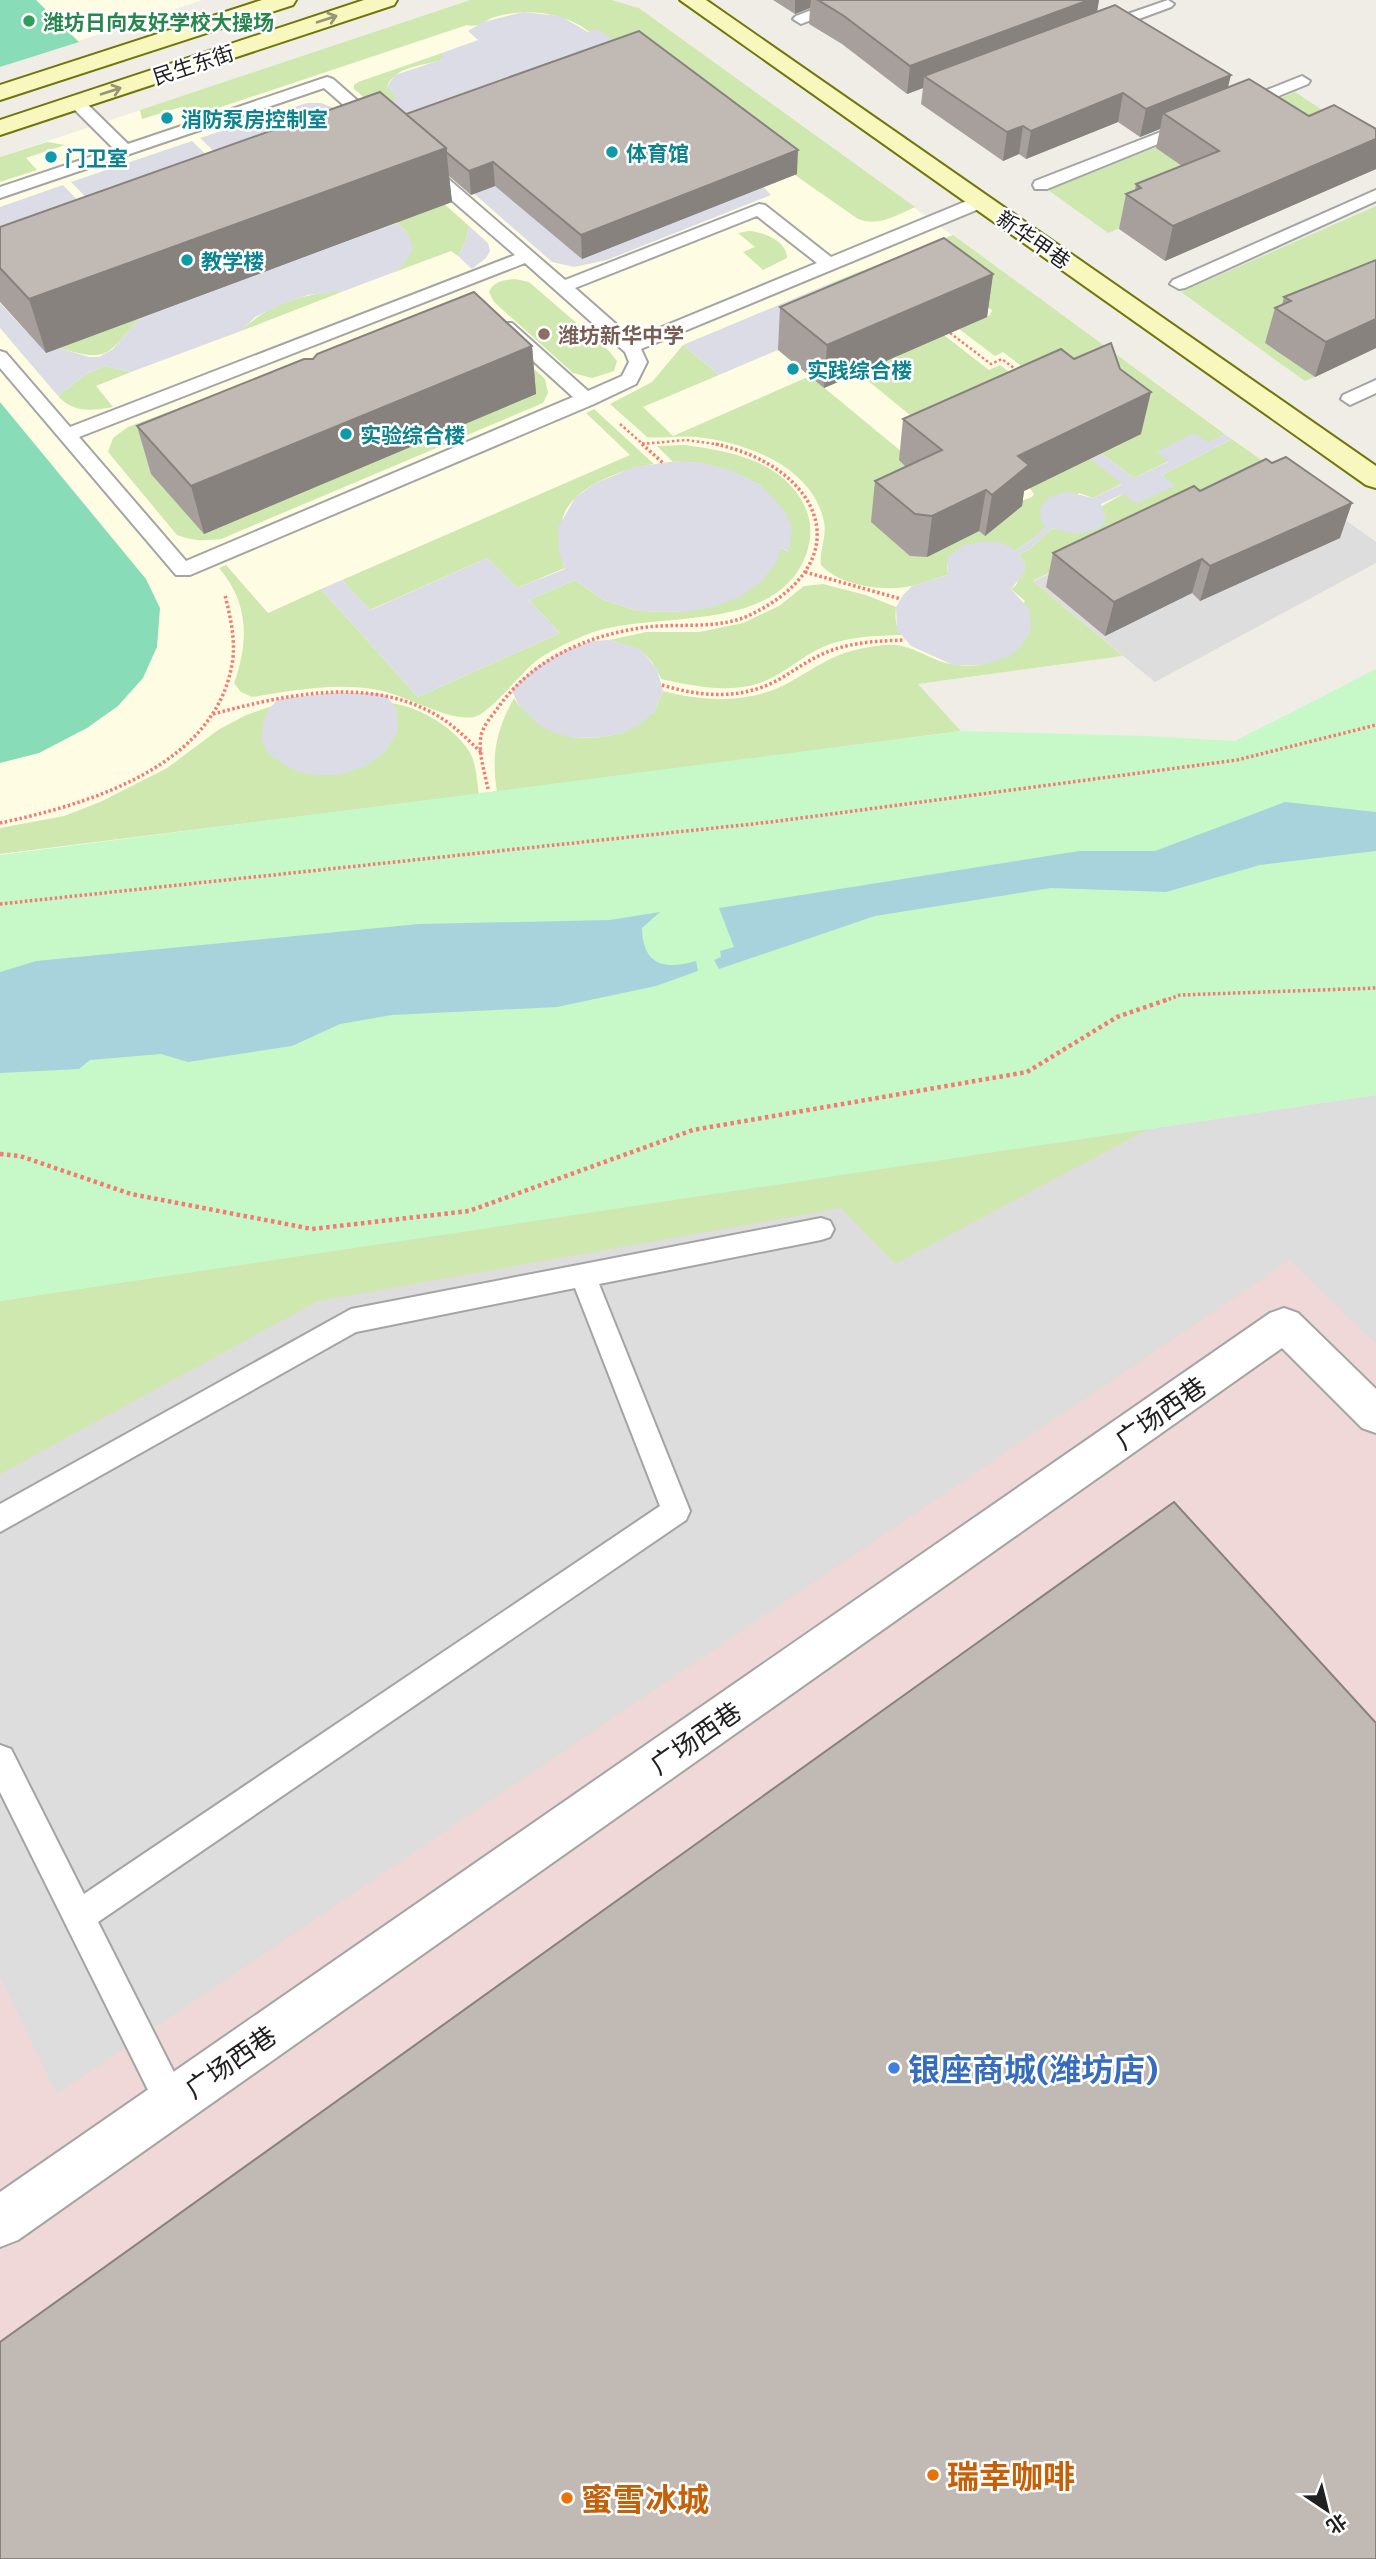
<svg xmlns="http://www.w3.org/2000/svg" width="1376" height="2559" viewBox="0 0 1376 2559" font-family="Commissioner,'Noto Sans SC',sans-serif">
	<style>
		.residential { fill: #dedddd }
		.commercial { fill: #f0d7d8 }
		.education { fill: #fefde3 }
		.grass { fill: #cee8af }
		.park { fill: #c7f8c8 }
		.pitch { fill: #88dcb8 }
		.plaza { fill: #dbdce6 }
		.water { fill: #a9d3dc }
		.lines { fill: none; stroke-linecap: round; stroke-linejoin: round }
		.lane-casing { stroke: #a4a4a4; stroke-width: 4 }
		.street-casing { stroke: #a4a4a4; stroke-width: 4 }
		.secondary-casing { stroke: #707609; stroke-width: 4 }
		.path-far2 { stroke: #f57a73; stroke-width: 2.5; stroke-dasharray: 2.5 2.5; stroke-linecap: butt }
		.path-far1 { stroke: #f57a73; stroke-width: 3.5; stroke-dasharray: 2.5 2.5; stroke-linecap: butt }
		.path { stroke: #f57a73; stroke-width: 4.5; stroke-dasharray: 3.5 3.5; stroke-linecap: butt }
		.lane { fill: #fff; fill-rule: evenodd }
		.street { fill: #fff; fill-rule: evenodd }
		.secondary { fill: #f8f8be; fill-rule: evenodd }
		.wall { fill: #a69f9b }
		.shaded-wall { fill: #87827e }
		.building { fill: #c1b9b4; stroke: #87827e; stroke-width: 2 }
		.oneway { stroke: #979777 }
		.leisure-dot { fill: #2e9e5b; stroke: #fff; stroke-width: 2.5 }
		.culture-dot { fill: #0f9aa8; stroke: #fff; stroke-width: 2.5 }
		.education-dot { fill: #8d6e63; stroke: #fff; stroke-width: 2.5 }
		.shop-dot { fill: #3f7fe0; stroke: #fff; stroke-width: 2.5 }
		.food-dot { fill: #e8710a; stroke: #fff; stroke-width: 2.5 }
		.labels { text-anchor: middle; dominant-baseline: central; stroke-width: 5; stroke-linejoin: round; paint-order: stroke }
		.far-leisure-label { font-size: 21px; font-weight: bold; fill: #27864d; stroke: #fff; text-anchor: start }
		.far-street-label { font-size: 21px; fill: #202020; stroke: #fff }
		.far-culture-label { font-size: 21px; font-weight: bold; fill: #0d838f; stroke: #fff; text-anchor: start }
		.far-education-label { font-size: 21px; font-weight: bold; fill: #785e54; stroke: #fff; text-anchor: start }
		.street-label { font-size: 26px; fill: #202020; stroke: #fff }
		.near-shop-label { font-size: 32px; font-weight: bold; fill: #366cbe; stroke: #fff; text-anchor: start }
		.near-food-label { font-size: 32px; font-weight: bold; fill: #c56008; stroke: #fff; text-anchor: start }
	</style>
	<rect width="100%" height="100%" fill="#f0ede7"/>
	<path class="residential" d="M1267,464L1376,542V563L1155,682L1033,582Z
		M1376,1095V1345L1290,1261L56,2095L0,1978V1301Z"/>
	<path class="commercial" d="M1290,1260L1376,1345V2559H0V1978L57,2094Z"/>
	<path class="education" d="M0,0H202L0,67Z
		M470,0H612L639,8L1267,464L1033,581L1123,656L918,684L961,731L0,855V157Z"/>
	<path class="grass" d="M470,0H612L639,8L915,207C897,215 879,227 858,219L581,26C554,11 522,8 492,18C483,22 477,28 467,25L191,117L181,107L142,119L140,110Z
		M442,53V59C424,67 395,65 387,87L398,99L375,107L354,89V85L358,82Z
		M1295,92L1348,127L1108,233L1048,190Z
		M47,142L65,145L26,158L37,170L0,182V157Z
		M376,143L469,226L466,241L458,256L451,251L392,273L404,264L408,233L397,223Z
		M1376,206V292L1266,343L1315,377L1305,381L1181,292Z
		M749,231C764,232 787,241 787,258L763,270L743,252L755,247L738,233Z
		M953,235L1225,434L1208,443L1157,452L1169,461L1134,478L1101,453L1067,401L1003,352L995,356L959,329L990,315L992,310L984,305L867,312L831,283Z
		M515,279L529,282L609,351L617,361L614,371L592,378L573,373L494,302L489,292C494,281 504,280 515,279Z
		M344,291L241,331C269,303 306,293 344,291Z
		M429,310L473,313L545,379L548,393L543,403L221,539C204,541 193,541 177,535L108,452L113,438L128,427L216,394L229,392L254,396L353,339Z
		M140,318C107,355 109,363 59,348Z
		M931,325L989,370L1000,365L1041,396L942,441L846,363Z
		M683,345L719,375L643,407L673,436L810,376L908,457L1021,501L1032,497L1034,494L1029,487L1090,458L1123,483L1093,498L1079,493L1035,537L1015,551L947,564L948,575C935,578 923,584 911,586C884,592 840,586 821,565C819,551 827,537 824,522C813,467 746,442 696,437C680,435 663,439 647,437L610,404L652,382Z
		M105,366L131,372L96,386L113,407C92,411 73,413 58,396L86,374Z
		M594,409L654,464C626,468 576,485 564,514C560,523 563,552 563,564L565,568L517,588L487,558L370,610L342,580L630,455L586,413Z
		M1232,439L1267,464L1033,581L1123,656L918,684L961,731L497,792C491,755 496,730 514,698L519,706L576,738L604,737L625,732L654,712L663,691C705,702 751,704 790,682C827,661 838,650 884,645C905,643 916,651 935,659C950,666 966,666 982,665L1025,601L1011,589L1016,585L1025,564L1019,554L1029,550L1052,528L1060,530L1123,494L1174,486L1162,475Z
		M685,445C728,451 776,459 801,499C812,518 813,535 806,555C775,638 646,608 583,636C567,643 550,651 536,661C520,674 489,714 474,717C449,722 406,695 378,690C337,682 293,690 252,697L241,692L234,683C249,642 249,603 219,568L226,565L268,613L321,589L418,697L560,633L529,600L575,580L602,599L638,611L684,612L781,547L788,552L762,486C734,471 706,460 673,462L657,446Z
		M823,584L866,595L896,607C895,618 895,627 902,635C875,636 848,636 823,647C800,657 781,677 757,684C725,693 693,686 661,679C651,652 635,647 609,640L646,632H699L743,623L779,606L804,586Z
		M391,703C419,707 454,727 469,751C476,762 477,781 479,794L0,854V828L64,816L100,802L167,768L218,730L246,715L272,706L397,710Z
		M1154,1126L895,1264L841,1208L318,1301L0,1474V1301Z"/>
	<path class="park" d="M1376,669V1095L0,1301V855L961,731L1146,736L1235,741Z"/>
	<path class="pitch" d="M0,0H36L79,42L0,67Z
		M0,402L146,579L160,608L157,647L143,678L118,706L87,728L39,753L0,763Z"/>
	<path class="plaza" d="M523,12L560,16L588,32L598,29L636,56L771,195L607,260L574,267L552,262L375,107L397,99L387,87L395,75L434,62L442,59V53L478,40L468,31L483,22Z
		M307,103H321L339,110L251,187L200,138Z
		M192,141L249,196L127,239L71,182Z
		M63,185L113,237L0,277V207Z
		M397,223L408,233L413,249L404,264L392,273L344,291L308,295L287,302L255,317L241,331L131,372L105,366L86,374L58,396L0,328V303L46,353L59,348L89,357H99L113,349L140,318Z
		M469,226L488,243L490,251L486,258L472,269L458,256L466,241Z
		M831,283L867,312L719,375L683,345Z
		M1194,433L1208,442L1225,434L1232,439L1162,475L1175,486L1136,504L1123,494L1101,504L1106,518L1102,526L1093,531L1073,534L1052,528L1029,550L1019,554L1025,564V572L1011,589L1030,610L1031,630L1019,649L1008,657L982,665H953L911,646L897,630L896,607L903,595L912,586L948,575L947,557L963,545L989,541L1003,543L1015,551L1035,537L1045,526L1041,520L1040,508L1049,497L1068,492L1093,498L1122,484L1090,458L1101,453L1134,478L1168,462L1157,452Z
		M677,461L703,463L733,471L762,486L785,511L792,529L789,552L781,547L778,560L761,582L740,597L713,607L684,612L638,611L602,599L575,580L529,600L560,633L418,697L321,589L342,580L371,610L487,558L517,588L565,569L559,551L558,528L575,498L594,484L634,467Z
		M609,640L639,648L657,669L663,691L654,712L641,723L626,732L604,737L576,738L556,734L539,725L519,706L511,689L536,667L563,651L592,641Z
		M329,693H378L387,696L397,710L398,731L384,753L366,766L338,775H315L295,771L269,754L262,741L263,723L269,708L279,699Z"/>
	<path class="water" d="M1285,802L1376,812V851L1260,865L1166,892L1051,888L875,916L719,969L714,960L721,957L720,951L734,947L719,908L1079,851H1155Z
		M660,912L642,928C643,966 665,970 696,961L698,971L656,986L557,1007L392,1015L340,1024L292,1046L188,1062L161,1054L90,1060L79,1069L0,1073V972L36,961L419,924L610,920Z"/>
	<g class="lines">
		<g class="lane-casing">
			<path id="lane" d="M838,0H860L857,3L806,22L801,24L793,19L796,16Z
				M1168,0L1174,4L1171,7L1106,31L1101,33L1093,28L1096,25Z
				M1302,76L1310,81L1308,84L1244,110H1232L1230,107L1232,104Z
				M327,77L333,79L383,123L385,126L383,129H371L324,88L0,198V187L114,149L71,106L69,103L71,100H83L128,144Z
				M1189,121L1197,126L1195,129L1047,189H1035L1033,185L1035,181Z
				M424,162L430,163L565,280L759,204L765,205L831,257L974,198H986L989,202L986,206L641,349L647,362L636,384L594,404L190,575H176L0,368V351L6,353L70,427L515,255L418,171L416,167L418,163ZM757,216L817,263L633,339L575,288ZM525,263L625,352L629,362L622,376L588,391L512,323H500L497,327L500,331L573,397L186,561L79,437Z
				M1376,190V201L1185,288L1179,289L1170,284L1173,280Z
				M1376,380V393L1350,405L1341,399L1343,395Z
				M821,1218L830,1221L834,1229L830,1237L821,1240L599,1284L690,1511L686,1520L98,1922L189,2102L184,2114L172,2119L160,2114L0,1792V1745L11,1749L84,1894L660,1506L575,1288L356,1332L0,1532V1504L351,1309Z"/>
		</g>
		<g class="street-casing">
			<path id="street" d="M1284,1308L1298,1313L1376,1389V1433L1362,1428L1282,1348L18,2240L0,2247V2192L1270,1313Z"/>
		</g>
		<g class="secondary-casing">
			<path id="secondary" d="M262,0H296L293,5L0,100V85Z
				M364,0H397L394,5L0,135V120Z
				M680,0H706L1376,466V488L1366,485Z"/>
		</g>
		<path class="path-far2" d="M950,333L991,364L1002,359L1018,371
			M620,424L644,445
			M642,444L686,440L723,445"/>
		<path class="path-far1" d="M642,444L663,463
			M642,444H645
			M805,572L901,599
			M662,685C701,697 741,700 778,680C794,671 808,660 825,653C850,642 878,641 905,640
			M213,714C285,695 369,675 438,716C455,726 469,741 483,754
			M488,789C485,773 478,753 481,736C483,726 491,717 497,709C532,659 587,635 647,627C680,623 721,630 752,614C863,559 820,466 715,444
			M0,823C89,804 219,766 233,658C235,636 230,616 225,595
			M0,904L771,822L1237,760L1376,725
			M1164,1001L1180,995L1376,988"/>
		<path class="path" d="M0,1154L20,1156L131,1194L312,1229L469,1211L693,1130L1027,1072L1117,1017L1169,999"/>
		<use href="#lane" class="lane"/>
		<use href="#street" class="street"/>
		<use href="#secondary" class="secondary"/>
	</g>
	<path class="wall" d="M773,0H1099L1097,11L1228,88L1309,116L1376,129V169L1165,261L1119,229L1126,194L1135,190L1136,184L1182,166L1156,148L1160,129L1140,137L1118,122L1026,159L1019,154L1003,161L921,104L923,88L907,94L842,44L809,24L810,8L795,14Z
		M406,114L797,174L582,259L495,186L471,195L449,176L452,202L46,353L0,302V227Z
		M1376,260V348L1315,377L1265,343L1275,308L1282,305L1284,297Z
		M993,274L987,317L824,388L778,350L780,307Z
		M532,346L536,394L204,534L151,474L137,426L313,359Z
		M903,419L1141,434L1024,491L1022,506L985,536L979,531L927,557L910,556L871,522L875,481L906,467L899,460Z
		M1200,491L1340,538L1200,601L1192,593L1105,636L1046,587L1053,553Z"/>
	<path class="shaded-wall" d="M795,0H811L810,8L795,14Z
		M1089,0H1099L1095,24L924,76L923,88L907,94L910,66Z
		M1231,75L1224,104L1163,113L1160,129L1140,137L1146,109Z
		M1123,93L1118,122L1026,159L1031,131Z
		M1023,126L1019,154L1003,161L1007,132Z
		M1376,139V169L1165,261L1173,226Z
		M446,148L452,202L46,353L29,299Z
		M798,150L797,174L582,259L581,235Z
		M493,162L495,186L471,195L469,171Z
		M993,274L987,317L824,388L827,345Z
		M1376,319V348L1315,377L1326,342Z
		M532,346L536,394L204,534L191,486Z
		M1151,392L1141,434L1024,491L1022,506L985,536L992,495L1018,456Z
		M986,490L979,531L927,557L932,516Z
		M1352,503L1340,538L1200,601L1210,566Z
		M1202,559L1192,593L1105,636L1114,602Z"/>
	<path class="building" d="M818,0H1089L910,66L844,16Z
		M1115,5L1231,75L1146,109L1123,93L1031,131L1023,126L1007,132L924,76Z
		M639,31L798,150L581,235L493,162L469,171L446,152V148L406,114Z
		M1249,79L1309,116L1334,105L1376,129V139L1173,226L1126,194L1141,188L1136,184L1219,151L1163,113Z
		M380,92L446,148L29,299L0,268V227Z
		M944,238L993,274L827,345L780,307Z
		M1376,260V319L1326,342L1275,308L1291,301L1284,297Z
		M474,292L532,346L191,486L137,426L304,359H313L317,354Z
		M1111,343L1120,369L1151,392L1018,456L1029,465L992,495L986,490L932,516L915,514L875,481L942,450L903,419L1061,349L1074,359Z
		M1286,457L1352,503L1210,566L1202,559L1114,602L1053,553L1194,486L1200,491L1266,459L1272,463Z
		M1174,1502L1376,1723V2559H0V2342Z"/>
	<defs><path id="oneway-shaft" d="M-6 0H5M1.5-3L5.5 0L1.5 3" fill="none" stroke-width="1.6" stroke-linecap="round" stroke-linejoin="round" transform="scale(1.75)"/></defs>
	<g class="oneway">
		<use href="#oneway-shaft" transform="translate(327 19) rotate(-18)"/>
		<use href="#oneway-shaft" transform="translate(111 91) rotate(-18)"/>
	</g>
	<circle class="leisure-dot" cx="29" cy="21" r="7"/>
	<g class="culture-dot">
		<circle cx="167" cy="118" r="7"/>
		<circle cx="612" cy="152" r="7"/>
		<circle cx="51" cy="157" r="7"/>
		<circle cx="187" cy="260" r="7"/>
		<circle cx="793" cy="369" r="7"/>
		<circle cx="346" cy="434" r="7"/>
	</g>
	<circle class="education-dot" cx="544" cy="334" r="7"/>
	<circle class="shop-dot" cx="894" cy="2068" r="7"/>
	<g class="food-dot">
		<circle cx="933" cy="2475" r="7"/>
		<circle cx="567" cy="2498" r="7"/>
	</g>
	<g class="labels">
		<g class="far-leisure-label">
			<text x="43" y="21">潍坊日向友好学校大操场</text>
		</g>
		<g class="far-street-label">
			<text transform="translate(193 64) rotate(-18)">民生东街</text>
			<text transform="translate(1034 239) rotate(35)">新华甲巷</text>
		</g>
		<g class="far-culture-label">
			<text x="181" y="118">消防泵房控制室</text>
			<text x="626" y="152">体育馆</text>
			<text x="65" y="157">门卫室</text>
			<text x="201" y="260">教学楼</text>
			<text x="807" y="369">实践综合楼</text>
			<text x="360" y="434">实验综合楼</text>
		</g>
		<g class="far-education-label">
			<text x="558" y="334">潍坊新华中学</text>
		</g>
		<g class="street-label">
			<text transform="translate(1160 1412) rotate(-35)">广场西巷</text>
			<text transform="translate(695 1737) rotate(-35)">广场西巷</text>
			<text transform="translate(230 2061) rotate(-35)">广场西巷</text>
		</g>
		<g class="near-shop-label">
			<text x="908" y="2068">银座商城(潍坊店)</text>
		</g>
		<g class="near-food-label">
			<text x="947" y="2475">瑞幸咖啡</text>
			<text x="581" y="2498">蜜雪冰城</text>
		</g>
	</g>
	<g transform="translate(1327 2510) rotate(145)" stroke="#ffffff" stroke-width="5" paint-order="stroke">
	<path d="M0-5L12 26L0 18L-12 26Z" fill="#202020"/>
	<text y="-10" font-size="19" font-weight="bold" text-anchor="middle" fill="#202020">北</text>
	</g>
</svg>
